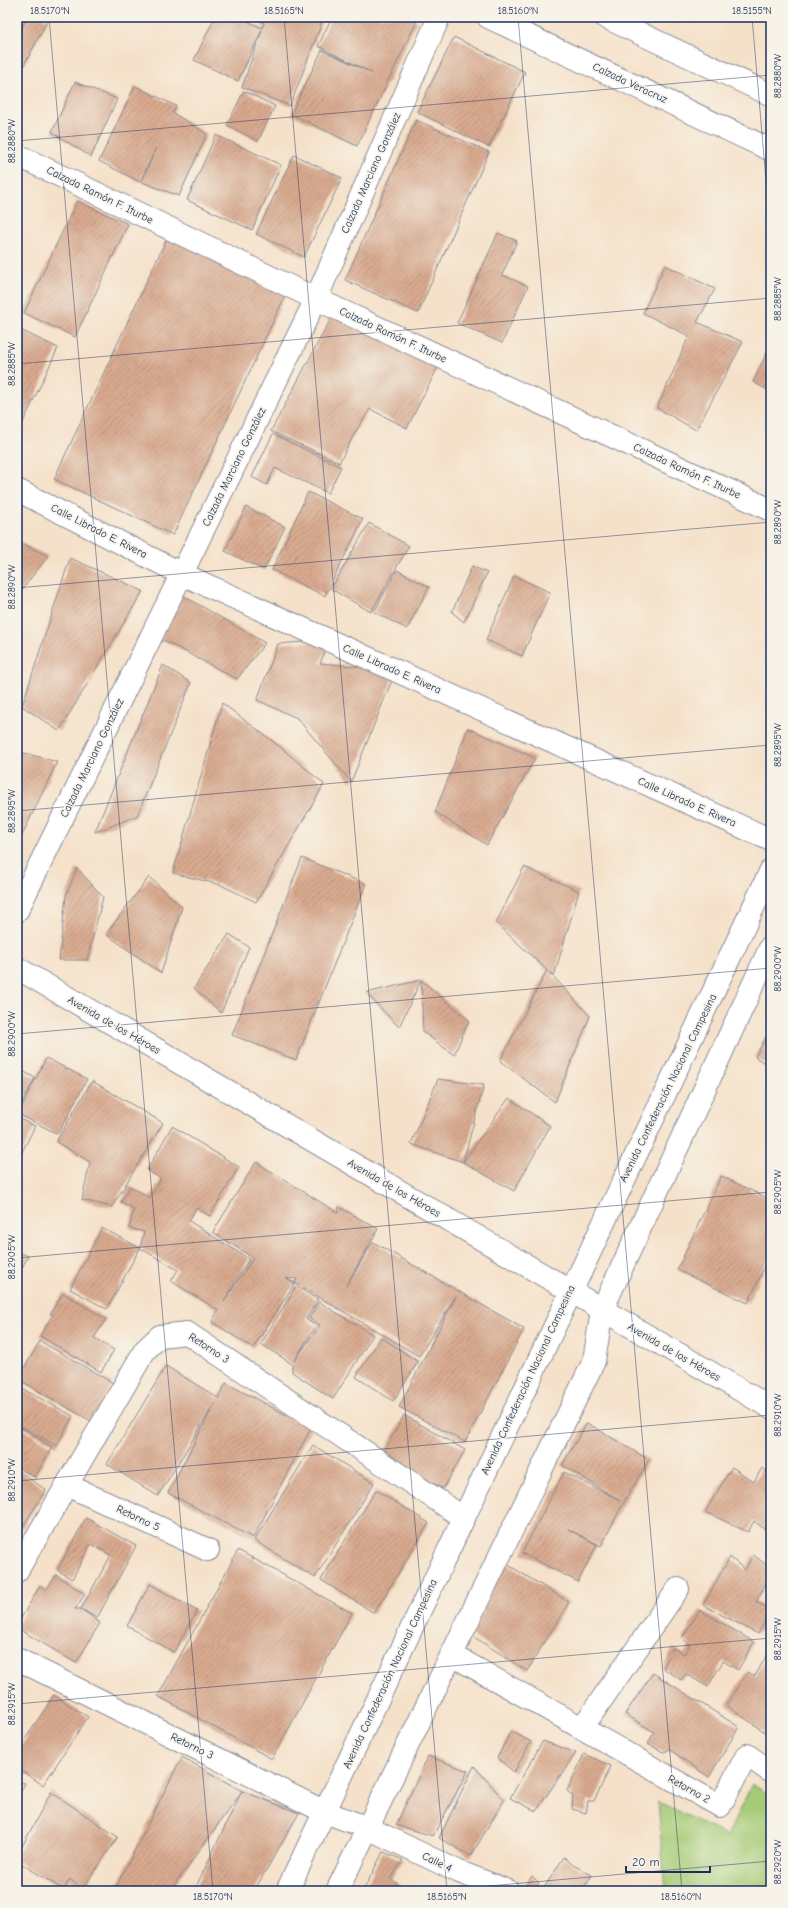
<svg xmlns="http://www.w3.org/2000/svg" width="788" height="1908" viewBox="0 0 788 1908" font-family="'Comic Neue',sans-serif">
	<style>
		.park { fill: #a5cb76; stroke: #607d6a }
		.building { fill: url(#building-hatch) }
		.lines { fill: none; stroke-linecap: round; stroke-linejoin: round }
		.minor-casing { stroke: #888894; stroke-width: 24 }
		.tertiary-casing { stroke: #888894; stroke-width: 24 }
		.secondary-casing { stroke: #888894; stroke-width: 24 }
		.minor { stroke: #fff; stroke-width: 22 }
		.tertiary { stroke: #fff; stroke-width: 22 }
		.secondary { stroke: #fff; stroke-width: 22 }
		.ticks { fill: none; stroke: #1b2f5e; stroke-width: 1; stroke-opacity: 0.45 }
		.labels { text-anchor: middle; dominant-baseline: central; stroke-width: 3.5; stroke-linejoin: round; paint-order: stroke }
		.street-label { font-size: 11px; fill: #1b2f5e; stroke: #f7f3e8 }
		.neatline { fill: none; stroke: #1b2f5e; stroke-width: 1.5 }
		.ticks-label { font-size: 10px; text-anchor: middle; fill: #1b2f5e }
	</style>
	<defs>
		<pattern id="building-hatch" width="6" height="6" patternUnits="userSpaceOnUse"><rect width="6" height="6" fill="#d9aa8f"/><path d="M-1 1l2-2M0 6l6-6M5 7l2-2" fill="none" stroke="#af8b78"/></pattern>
	</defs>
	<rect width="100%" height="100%" fill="#f7f3e8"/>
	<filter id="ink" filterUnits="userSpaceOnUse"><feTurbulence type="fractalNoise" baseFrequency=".025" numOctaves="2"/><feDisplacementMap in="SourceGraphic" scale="8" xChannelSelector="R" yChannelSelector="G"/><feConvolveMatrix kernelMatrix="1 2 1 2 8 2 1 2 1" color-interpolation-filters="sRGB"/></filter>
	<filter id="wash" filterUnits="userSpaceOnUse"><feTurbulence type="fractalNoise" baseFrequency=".012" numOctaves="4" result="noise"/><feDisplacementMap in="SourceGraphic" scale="16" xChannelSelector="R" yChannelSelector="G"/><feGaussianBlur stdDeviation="0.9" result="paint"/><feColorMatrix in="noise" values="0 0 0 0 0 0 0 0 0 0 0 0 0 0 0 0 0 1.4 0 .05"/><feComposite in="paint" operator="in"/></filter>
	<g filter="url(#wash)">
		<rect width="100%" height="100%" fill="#f5e1c9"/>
		<path class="park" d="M752,1784L771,1796V1891H665L658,1801L727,1836Z"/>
		<g id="blocks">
			<path class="building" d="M26,17H42L48,20L24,65L17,69V37L19,38Z
				M215,17H239L262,28L264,23L252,17H324L290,106L242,87L262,30L238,81L194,60Z
				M332,17H409L417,21L357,146L291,114L322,50L372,73L318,46Z
				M454,37L525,72L489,147L417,112Z
				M75,82L117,99L91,157L52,132Z
				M135,86L176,106L173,113L207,134L179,196L142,182L156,148L140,182L99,161Z
				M244,91L275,106L258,141L227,125Z
				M416,120L489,152L418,313L345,280Z
				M216,135L281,165L252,230L187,200Z
				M294,155L342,178L304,257L256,234Z
				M77,201L128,224L75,337L24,313Z
				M498,233L517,241L502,275L528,286L502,343L457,323Z
				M167,238L286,294L173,535L54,479Z
				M665,265L715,289L697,322L743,342L696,430L657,408L689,336L643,313Z
				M335,311L438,367L407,428L370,409L357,429L339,463L271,431Z
				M18,329L58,348L17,435V330Z
				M771,344V392L753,382Z
				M273,434L341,467L328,493L275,468L267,485L252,477Z
				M308,492L363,519L325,596L272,570Z
				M246,507L285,527L264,570L225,551Z
				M369,523L409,546L371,612L331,589Z
				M17,541L48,556L17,596Z
				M70,558L143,591L59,731L22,706Z
				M472,566L487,573L464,622L452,612Z
				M397,570L429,587L407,629L374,612Z
				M514,576L550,592L522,656L486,640Z
				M182,595L265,643L237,679L161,639Z
				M330,640L320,663L396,670L351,782L297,718L257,700L278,644Z
				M163,665L191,683L137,816L95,832Z
				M222,703L279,746L324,784L256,902L221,885L173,873Z
				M468,728L535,758L487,845L435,812Z
				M17,751L57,762L17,846Z
				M302,858L366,884L296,1060L232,1035Z
				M524,867L579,891L554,976L549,972L590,1016L555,1102L500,1061L547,970L496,923Z
				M77,868L103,897L87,960H59L66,896Z
				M149,877L182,907L161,973L106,934Z
				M229,934L249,947L221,1013L194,988Z
				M421,980L399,1027L366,993Z
				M421,980L469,1020L454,1055L423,1032Z
				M771,1028V1067L755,1057Z
				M46,1058L87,1079L58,1134L18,1114Z
				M17,1068L35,1078L17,1111Z
				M438,1079L484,1085L463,1162L509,1098L550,1126L514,1191L463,1162L411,1144Z
				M92,1081L163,1123L112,1207L82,1200L90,1162L56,1142Z
				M17,1118L35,1126L17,1162Z
				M172,1126L239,1167L210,1216L196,1208L189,1221L249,1259L224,1302L253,1258L213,1232L256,1162L338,1213L339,1207L378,1229L346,1286L373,1242L524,1329L465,1442L399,1407L456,1296L419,1356L295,1283L297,1279L286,1278L295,1283L253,1348L212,1322L218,1310L171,1281L178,1270L140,1248L144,1232L129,1228L134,1209L121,1202L130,1186L150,1198L161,1179L147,1170Z
				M721,1176L771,1200V1253L748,1303L677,1270Z
				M102,1228L140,1248L107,1309L70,1289Z
				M17,1251L28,1256L17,1278Z
				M296,1286L318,1300L306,1319L316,1326L294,1361L320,1325L309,1318L319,1302L373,1335L333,1399L292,1372V1364L261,1344Z
				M63,1293L106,1319L94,1338L114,1350L101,1372L40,1336L53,1314H50Z
				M381,1337L418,1362L393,1401L356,1377Z
				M40,1341L113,1383L91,1421L18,1379Z
				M166,1366L218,1398L226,1383L311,1428L253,1538L168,1493L215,1403L158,1496L107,1464Z
				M17,1386L73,1416L57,1446L17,1424Z
				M404,1415L465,1450L443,1489L383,1454Z
				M587,1423L649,1460L624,1502L601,1546L568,1529L597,1545L578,1582L522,1553L564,1472L620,1500L562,1465Z
				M17,1425L52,1447L35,1477L17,1467Z
				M313,1445L374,1483L315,1578L254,1540Z
				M732,1467L754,1482L762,1468L771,1474V1534L754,1521L748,1532L705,1512Z
				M17,1470L46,1490L22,1528L17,1525Z
				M376,1490L429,1523L374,1613L321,1580Z
				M86,1518L136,1546L97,1618L81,1609L100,1623L76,1663L17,1628V1625L40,1586L46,1590L56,1575L85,1594L75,1609H81L111,1555L91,1544L72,1579L57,1570Z
				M238,1550L352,1613L272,1759L158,1696Z
				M753,1555L771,1568V1574L756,1602L771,1610L758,1634L703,1605L730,1557L745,1570Z
				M505,1563L569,1602L527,1671L471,1635Z
				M150,1584L197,1611L174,1652L127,1626Z
				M700,1610L754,1642L738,1670L723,1661L708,1687L686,1674L681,1680L663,1668L673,1648L684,1654L690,1645L682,1638Z
				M767,1655L771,1657V1731L769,1735L726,1705L747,1672L755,1676Z
				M653,1673L739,1727L709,1777L670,1750L663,1752L648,1744L654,1732L625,1714Z
				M54,1695L88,1717L43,1785L17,1768V1752Z
				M511,1731L531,1742L514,1772L497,1758Z
				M543,1741L576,1753L536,1811L510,1798Z
				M584,1754L611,1766L594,1801H588L586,1813L572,1809L573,1796L567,1791Z
				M428,1756L468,1771L433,1836L396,1825Z
				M182,1757L242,1791L170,1891H122L116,1887Z
				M474,1766L504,1800L471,1856L439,1838Z
				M17,1782L25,1783L17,1799Z
				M242,1791L299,1813L254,1891H194Z
				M51,1792L118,1837L82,1890L70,1879L64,1890L17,1861V1856Z
				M383,1852L403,1860L391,1879L406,1890V1891H363Z
				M564,1857L573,1865L592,1875L582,1891H542Z
				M532,1876L539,1883L534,1891H526L523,1889Z"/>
		</g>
	</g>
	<g filter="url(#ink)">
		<use href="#blocks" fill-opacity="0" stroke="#888894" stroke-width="1"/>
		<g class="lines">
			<g class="minor-casing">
				<path id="minor" d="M17,155L316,299L771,510
					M17,490L182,574L771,840
					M17,911L316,299L439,17
					M67,1485L208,1550
					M17,1571L145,1350L160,1336L187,1333L464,1518
					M452,1655L720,1806L747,1755L771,1772
					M17,1659L325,1812L368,1828L457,1871L508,1891
					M582,1728L678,1589"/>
			</g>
			<g class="tertiary-casing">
				<path id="tertiary" d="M17,968L771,1408
					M287,1891L771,870
					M337,1891L594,1361L602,1310L771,946"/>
			</g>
			<g class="secondary-casing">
				<path id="secondary" d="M488,17L771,150
					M605,17L771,95"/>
			</g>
			<use href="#minor" class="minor"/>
			<use href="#tertiary" class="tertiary"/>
			<use href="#secondary" class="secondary"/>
		</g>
	</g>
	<path class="ticks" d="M49,17L213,1891M284,17L447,1891M518,17L682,1891M752,17L771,239M17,141L771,75M17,364L771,298M17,588L771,522M17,811L771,745M17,1034L771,968M17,1258L771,1192M17,1481L771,1415M17,1704L771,1638M432,1891L771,1861"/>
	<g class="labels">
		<g class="street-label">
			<text transform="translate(630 83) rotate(25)">Calzada Veracruz</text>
			<text transform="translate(371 173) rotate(-66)">Calzada Marciano González</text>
			<text transform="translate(100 195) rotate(26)">Calzada Ramón F. Iturbe</text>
			<text transform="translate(393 335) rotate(25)">Calzada Ramón F. Iturbe</text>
			<text transform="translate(234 467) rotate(-64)">Calzada Marciano González</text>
			<text transform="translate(687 471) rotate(25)">Calzada Ramón F. Iturbe</text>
			<text transform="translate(99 531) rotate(27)">Calle Librado E. Rivera</text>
			<text transform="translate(392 669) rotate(24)">Calle Librado E. Rivera</text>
			<text transform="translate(92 758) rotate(-64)">Calzada Marciano González</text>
			<text transform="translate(687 802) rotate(24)">Calle Librado E. Rivera</text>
			<text transform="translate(114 1025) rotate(30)">Avenida de los Héroes</text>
			<text transform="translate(668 1088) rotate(-64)">Avenida Confederación Nacional Campesina</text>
			<text transform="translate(394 1188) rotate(30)">Avenida de los Héroes</text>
			<text transform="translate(209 1348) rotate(33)">Retorno 3</text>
			<text transform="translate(674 1352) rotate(30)">Avenida de los Héroes</text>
			<text transform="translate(528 1380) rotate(-65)">Avenida Confederación Nacional Campesina</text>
			<text transform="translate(138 1518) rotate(25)">Retorno 5</text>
			<text transform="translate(390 1674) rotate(-65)">Avenida Confederación Nacional Campesina</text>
			<text transform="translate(192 1746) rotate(26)">Retorno 3</text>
			<text transform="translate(689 1789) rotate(29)">Retorno 2</text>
			<text transform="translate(437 1862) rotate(26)">Calle 4</text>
		</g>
	</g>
	<rect width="788" height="1908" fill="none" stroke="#f7f3e8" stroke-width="44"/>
	<path d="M626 1866v6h84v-6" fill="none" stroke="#1b2f5e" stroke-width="2"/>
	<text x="632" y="1866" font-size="12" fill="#1b2f5e" stroke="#f7f3e8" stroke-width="3" paint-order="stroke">20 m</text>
	<rect x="22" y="22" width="744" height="1864" class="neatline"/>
	<g class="ticks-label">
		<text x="50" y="14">18.5170°N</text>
		<text x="284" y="14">18.5165°N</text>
		<text x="518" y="14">18.5160°N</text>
		<text x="752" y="14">18.5155°N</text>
		<text transform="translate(777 76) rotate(-90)" y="4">88.2880°W</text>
		<text transform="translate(11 141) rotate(-90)" y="4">88.2880°W</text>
		<text transform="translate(777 299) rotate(-90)" y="4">88.2885°W</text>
		<text transform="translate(11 364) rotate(-90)" y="4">88.2885°W</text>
		<text transform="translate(777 522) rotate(-90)" y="4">88.2890°W</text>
		<text transform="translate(11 587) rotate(-90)" y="4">88.2890°W</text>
		<text transform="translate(777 745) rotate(-90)" y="4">88.2895°W</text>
		<text transform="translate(11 811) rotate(-90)" y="4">88.2895°W</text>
		<text transform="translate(777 969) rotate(-90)" y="4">88.2900°W</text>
		<text transform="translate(11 1034) rotate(-90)" y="4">88.2900°W</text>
		<text transform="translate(777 1192) rotate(-90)" y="4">88.2905°W</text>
		<text transform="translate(11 1257) rotate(-90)" y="4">88.2905°W</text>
		<text transform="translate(777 1415) rotate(-90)" y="4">88.2910°W</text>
		<text transform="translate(11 1480) rotate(-90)" y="4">88.2910°W</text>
		<text transform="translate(777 1639) rotate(-90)" y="4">88.2915°W</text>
		<text transform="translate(11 1704) rotate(-90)" y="4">88.2915°W</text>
		<text transform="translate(777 1862) rotate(-90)" y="4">88.2920°W</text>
		<text x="213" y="1900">18.5170°N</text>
		<text x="447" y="1900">18.5165°N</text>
		<text x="681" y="1900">18.5160°N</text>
	</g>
</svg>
